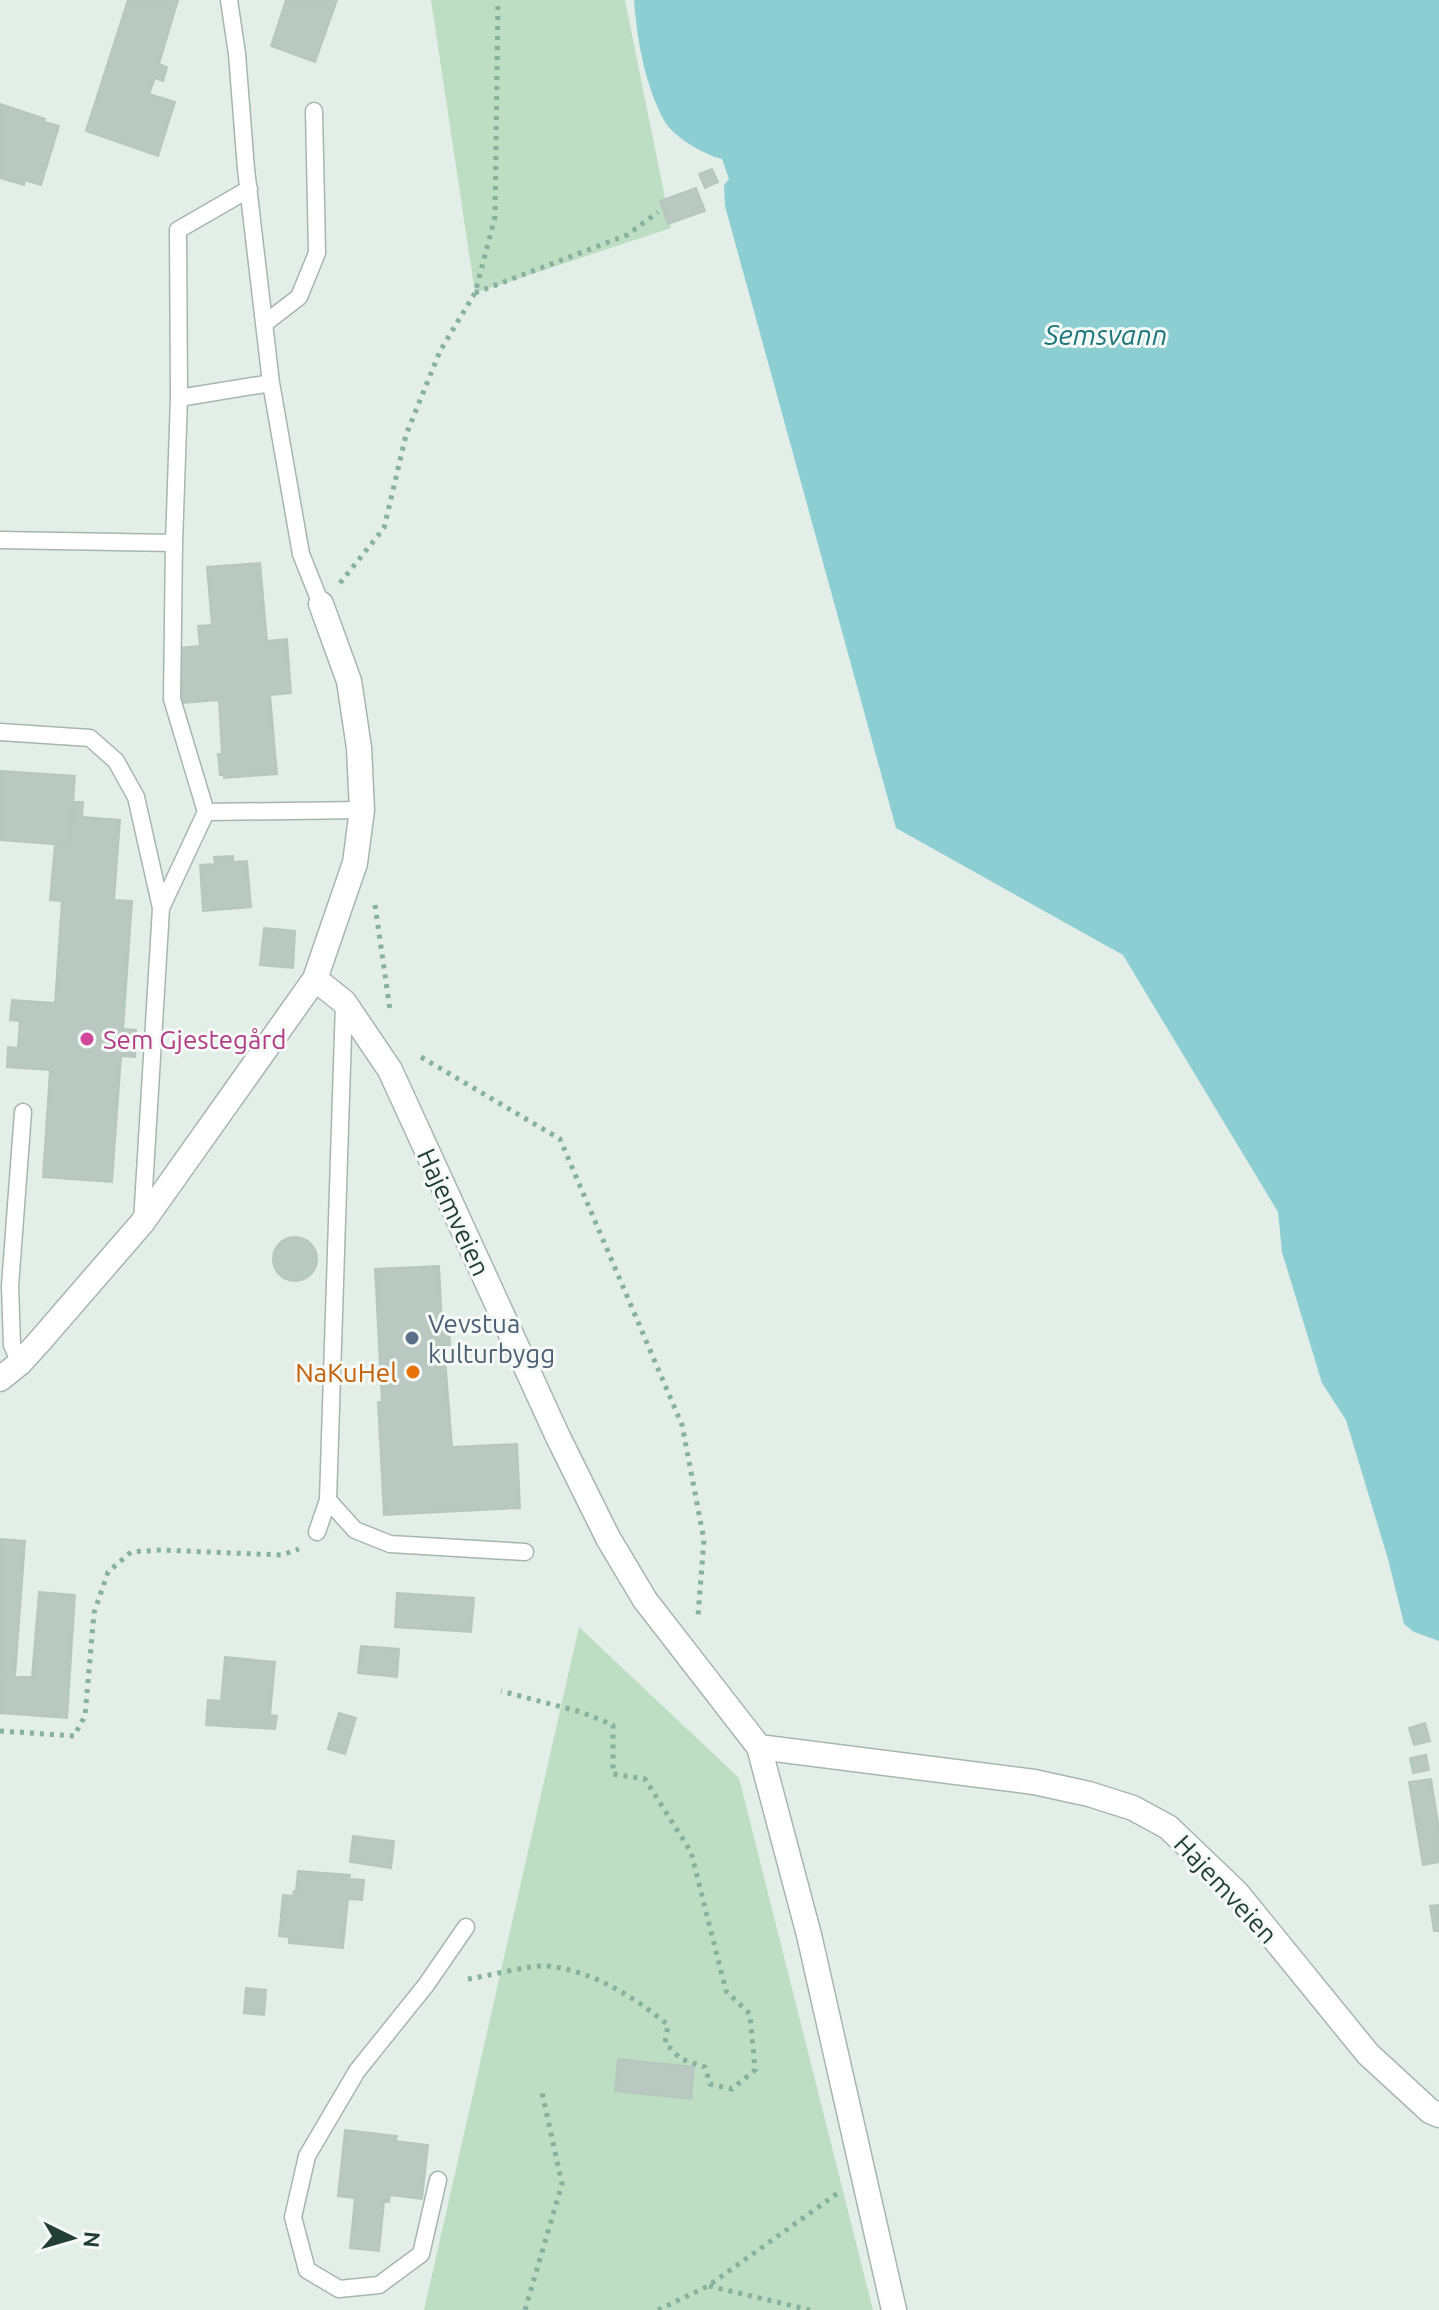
<svg xmlns="http://www.w3.org/2000/svg" width="1439" height="2310" viewBox="0 0 1439 2310" font-family="Ubuntu,sans-serif">
	<style>
		.green { fill: #bddec3 }
		.water { fill: #8dced2 }
		.building { fill: #b9c8c1; stroke: #b6c7bf; stroke-width: 2 }
		.lines { fill: none; stroke-linecap: round; stroke-linejoin: round }
		.service-casing { stroke: #a6b6af; stroke-width: 19 }
		.minor-casing { stroke: #a6b6af; stroke-width: 27 }
		.path { stroke: #85b19f; stroke-width: 5; stroke-dasharray: 4 6; stroke-linecap: butt }
		.service { stroke: #fff; stroke-width: 16 }
		.minor { stroke: #fff; stroke-width: 24 }
		.hotel-dot { fill: #d1479c; stroke: #f5faf7; stroke-width: 3 }
		.service-dot { fill: #5c6f8a; stroke: #f5faf7; stroke-width: 3 }
		.food-dot { fill: #e8710a; stroke: #f5faf7; stroke-width: 3 }
		.labels { text-anchor: middle; dominant-baseline: central; stroke-width: 6; stroke-linejoin: round; paint-order: stroke }
		.hotel-label { font-size: 26px; fill: #b23c85; stroke: #f5faf7; text-anchor: start }
		.street-label { font-size: 26px; fill: #233f35; stroke: #f5faf7 }
		.service-label { font-size: 26px; fill: #4e5e75; stroke: #f5faf7; text-anchor: start }
		.food-label { font-size: 26px; fill: #c56008; stroke: #f5faf7; text-anchor: end }
		.water-label { font-size: 28px; font-style: italic; fill: #1d767c; stroke: #f5faf7 }
	</style>
	<rect width="100%" height="100%" fill="#e4eee8"/>
	<path class="green" d="M431,0H625L671,228L475,293Z
		M579,1627L739,1778L873,2310H424Z"/>
	<path class="water" d="M634,0H1439V1641L1414,1632L1404,1624L1388,1559L1346,1420L1322,1383L1282,1252L1278,1212L1123,955L896,828L725,206L724,185L729,179L722,159C705,155 675,138 665,122C645,86 637,40 634,0Z"/>
	<path class="building" d="M128,0H178L159,64L167,67L163,81L155,78L149,94L175,102L158,156L86,131Z
		M286,0H337L315,62L271,46Z
		M0,104L45,119L44,122L59,126L41,185L25,180L24,185L0,178Z
		M712,169L718,182L705,188L699,174Z
		M696,188L705,211L668,224L660,201Z
		M260,563L267,641L287,639L291,693L270,695L277,774L224,778V775H220L218,754H222L219,700L183,703L179,648L200,646L198,626L212,625L207,567Z
		M0,771L75,776L70,842L66,845L0,840Z
		M73,802H83L82,817L120,820L114,900L132,901L123,1029L136,1030L135,1057L121,1056L112,1182L43,1177L50,1070L7,1067L8,1047L18,1048L20,1021L10,1020L12,1000L55,1003L62,901L50,900L55,844L66,845L70,842Z
		M233,856V862L247,861L251,907L203,911L200,865L215,864L214,857Z
		M264,928L295,931L293,968L260,965Z
		M273 1259a22 22 0 1 1 44 0a22 22 0 1 1-44 0Z
		M439,1266L442,1325L449,1324L450,1345H444L452,1447L517,1444L520,1508L384,1515L378,1402H382L375,1269Z
		M0,1539L25,1541L15,1676L0,1675Z
		M39,1592L75,1595L67,1718L0,1713V1675L32,1677Z
		M397,1593L474,1598L471,1632L395,1627Z
		M361,1646L399,1649L397,1677L358,1673Z
		M225,1657L275,1662L270,1715L277,1716L275,1729L206,1725L208,1700L221,1701Z
		M339,1713L356,1718L345,1754L328,1749Z
		M1425,1723L1430,1741L1414,1745L1409,1728Z
		M1426,1755L1429,1770L1413,1773L1410,1758Z
		M1431,1779L1439,1829V1862L1423,1865L1409,1782Z
		M353,1836L394,1841L391,1868L350,1862Z
		M298,1871L350,1875L349,1879L364,1880L362,1900L348,1899L343,1948L289,1943V1937L279,1936L283,1895L293,1896L294,1891H296Z
		M1439,1905V1931H1434L1430,1906Z
		M246,1988L266,1990L264,2015L244,2013Z
		M618,2059L694,2067L691,2099L615,2091Z
		M345,2130L397,2136L395,2141L428,2145L422,2199L390,2195L389,2202H384L379,2251L350,2248L355,2198L338,2196Z"/>
	<g class="lines">
		<g class="service-casing">
			<path id="service" d="M229,0L237,54L246,169L271,383L301,554L321,604
				M264,324L299,297L317,253L314,111
				M179,398L271,383
				M0,540L174,543L179,398L178,230L249,189
				M174,543L172,699L206,812
				M0,732L90,738L116,761L136,797L161,908
				M142,1222L161,908L206,812L362,810
				M20,1363L12,1345L10,1286L23,1112
				M328,1500L355,1530L390,1544L525,1552
				M317,1532L328,1500L344,1003
				M438,2180L421,2254L379,2285L339,2289L307,2270L293,2217L307,2156L357,2071L426,1985L466,1927"/>
		</g>
		<g class="minor-casing">
			<path id="minor" d="M315,979L344,1002L390,1070L558,1437L608,1538L645,1600L759,1747L809,1935L894,2310
				M0,1379L20,1363L39,1342L142,1223L315,979L355,863L362,810L359,748L349,681L321,604
				M759,1747L1034,1782L1089,1794L1133,1808L1168,1827L1237,1893L1368,2054L1430,2111L1439,2115"/>
		</g>
		<path class="path" d="M475,293L627,235L658,212
			M340,583L384,528L406,435L440,351L475,293L495,217L498,0
			M375,905L390,1010
			M421,1057L560,1139L682,1425L704,1540L698,1616
			M0,1731L74,1736L85,1716L94,1613L108,1572L131,1552L160,1550L282,1555L299,1549
			M468,1979C489,1976 528,1965 547,1966C591,1970 635,1997 668,2025L665,2043L681,2059L705,2067L710,2084L732,2089L755,2070L750,2014L726,1991L691,1852L645,1779L613,1774V1725L581,1712L501,1691
			M709,2286L810,2310
			M525,2310L562,2184L541,2088
			M658,2310L708,2286L838,2193"/>
		<use href="#service" class="service"/>
		<use href="#minor" class="minor"/>
	</g>
	<circle class="hotel-dot" cx="87" cy="1039" r="8"/>
	<circle class="service-dot" cx="412" cy="1338" r="8"/>
	<circle class="food-dot" cx="413" cy="1372" r="8"/>
	<g class="labels">
		<g class="hotel-label">
			<text x="103" y="1039">Sem Gjestegård</text>
		</g>
		<g class="street-label">
			<text transform="translate(454 1212) rotate(65)">Hajemveien</text>
			<text transform="translate(1226 1889) rotate(47)">Hajemveien</text>
		</g>
		<g class="service-label">
			<text x="428" y="1323">Vevstua<tspan x="428" dy="30">kulturbygg</tspan></text>
		</g>
		<g class="food-label">
			<text x="397" y="1372">NaKuHel</text>
		</g>
		<g class="water-label">
			<text x="1106" y="334">Semsvann</text>
		</g>
	</g>
	<g transform="translate(72 2238) rotate(95)" stroke="#f5faf7" stroke-width="6" paint-order="stroke">
	<path d="M0-6L14 30L0 20L-14 30Z" fill="#233f35"/>
	<text y="-12" font-size="22" font-weight="bold" text-anchor="middle" fill="#233f35">N</text>
	</g>
</svg>
